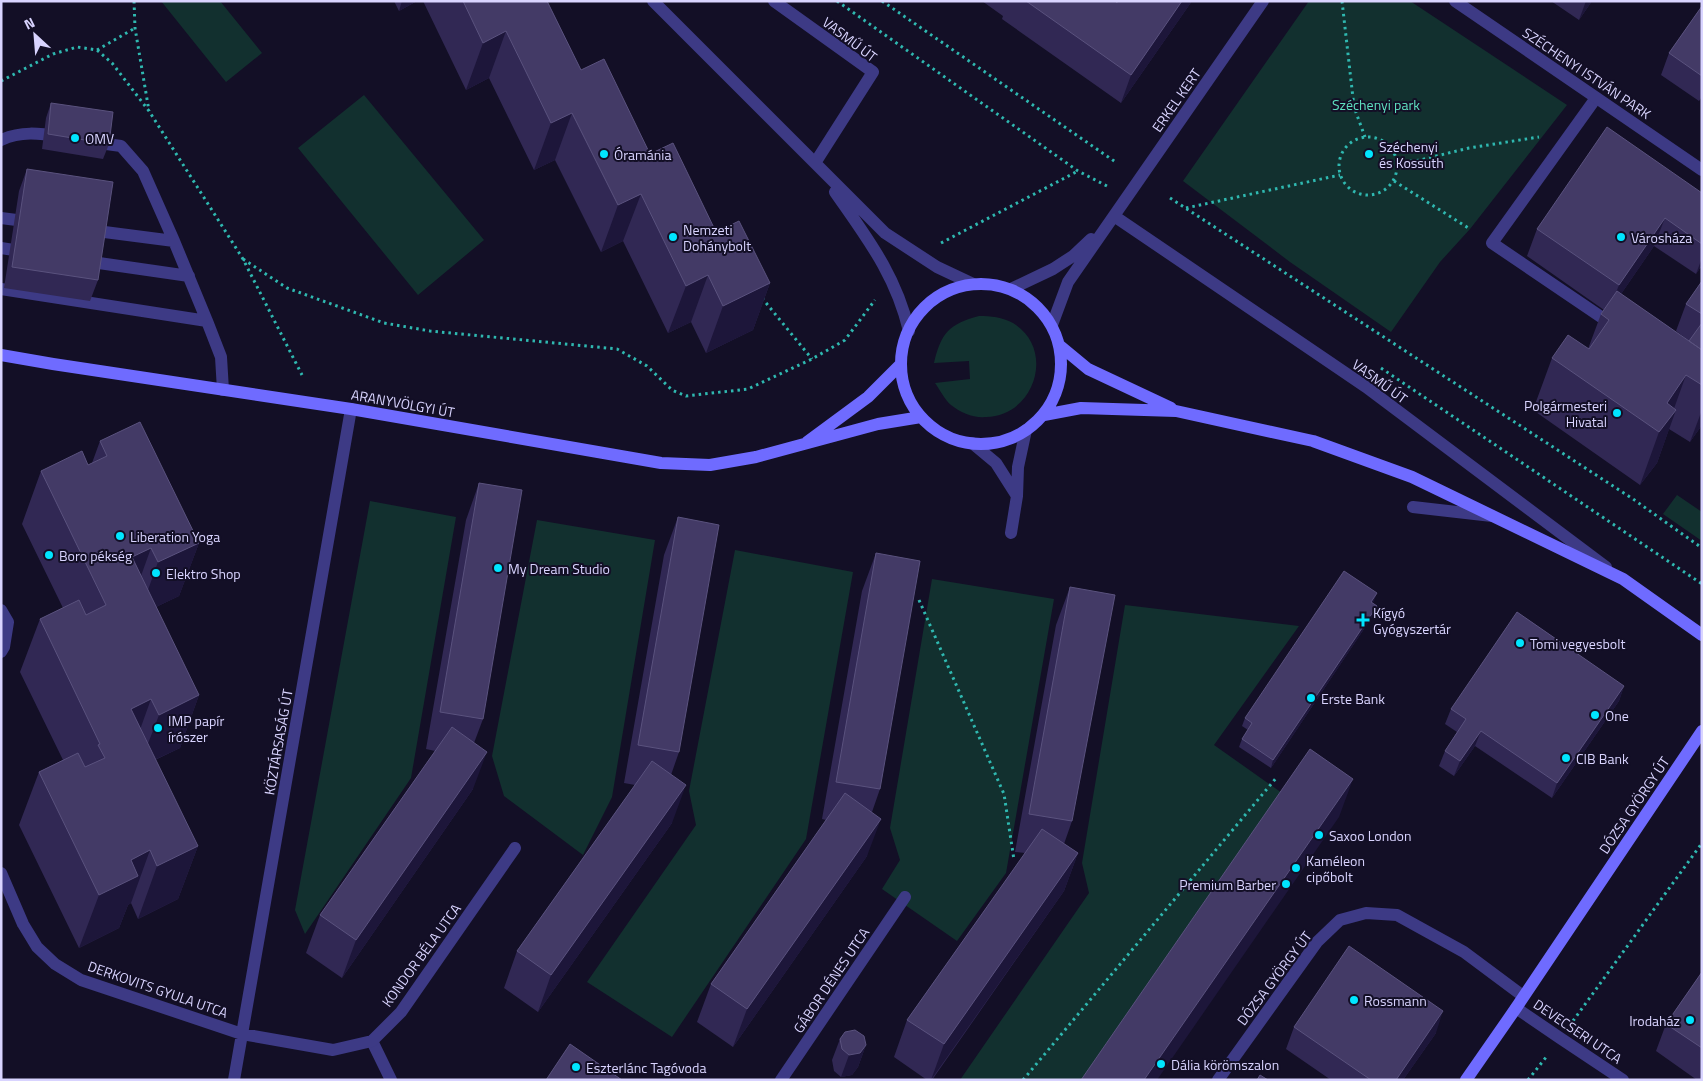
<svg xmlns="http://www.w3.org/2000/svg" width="1703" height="1081" viewBox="0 0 1703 1081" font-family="'Titillium Web',sans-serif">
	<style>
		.green { fill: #12302f }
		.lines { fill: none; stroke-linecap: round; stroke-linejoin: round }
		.path { stroke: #2fb8b0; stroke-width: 3; stroke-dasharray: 2.5 4; stroke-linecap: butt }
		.lane { stroke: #3d3a85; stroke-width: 12 }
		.street { stroke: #3d3a85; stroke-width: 12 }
		.secondary { stroke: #6f6bff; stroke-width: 12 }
		.wall { fill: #312854 }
		.shaded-wall { fill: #1d163a }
		.building { fill: #433a66; stroke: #5a527e }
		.poi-dot { fill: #00e5ff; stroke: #130f26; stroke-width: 2 }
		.labels { text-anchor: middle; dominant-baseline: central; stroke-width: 4; stroke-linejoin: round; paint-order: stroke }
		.street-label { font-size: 14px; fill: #d9d4ff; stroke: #130f26 }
		.park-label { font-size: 14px; fill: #5fe0c0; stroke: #130f26 }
		.poi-label { font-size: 14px; fill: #d9d4ff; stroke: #130f26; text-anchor: start }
	</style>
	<rect width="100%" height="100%" fill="#130f26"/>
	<path class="green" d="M161,1H220L262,53L226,82Z
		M1309,1H1410L1567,105L1470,229L1440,262L1391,332L1290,262L1183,181Z
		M364,95L484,240L418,295L298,148Z
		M979,316C991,316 1002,317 1013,323C1056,349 1035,416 986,417C973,418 961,413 951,405C945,400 940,390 935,383L970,379L969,361L934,363C941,333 949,324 979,316Z
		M1677,495L1702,512V541L1663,514Z
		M370,501L456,517L411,778L305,934L295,910Z
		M537,520L655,540L612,797L583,855L504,796L492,756Z
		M735,550L853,572L806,839L672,1037L587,982L696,825L689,791Z
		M932,579L1054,599L1006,873L957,941L882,889L900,860L890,828Z
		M1125,605L1299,626L1214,745L1282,793L1082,1080H960L1089,893L1082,863Z"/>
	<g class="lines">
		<path class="path" d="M134,1L135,28L149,111
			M837,1L1078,171L1107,186
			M882,1L1117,163
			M1342,1L1354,107L1365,137
			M97,50L135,28
			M1,81L53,54L77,47L97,50L112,63L149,111L243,259L302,375
			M1339 166a29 29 0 1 1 58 0a29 29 0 1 1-58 0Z
			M1397,163L1420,160L1469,148L1539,137
			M1394,181L1470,229
			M1170,198L1633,499L1702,548
			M1186,208L1340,175
			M941,243L1078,171
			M243,259L287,288L384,323L430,331L617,349L647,366L672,390L686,396L748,389L812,359L845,340L875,300
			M762,298L812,359
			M1381,368L1702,584
			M919,600L1004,794L1014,860
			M1573,1021L1702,843
			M1023,1080L1277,777
			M1528,1080L1547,1056"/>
		<path class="lane" d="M1596,98L1492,243L1613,325
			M1,140C21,131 39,133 60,137
			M92,142L121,146L143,171L174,241
			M1,218L32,222
			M89,230L174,241L207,321
			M1,248L26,252
			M85,261L189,276
			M1,289L207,321L221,357L223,390
			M972,443L996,463L1017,496
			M1413,507L1492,516
			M1011,533L1017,496L1018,467L1026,430
			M1,610L8,622L4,647L1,652
			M372,1041L391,1080"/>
		<path class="street" d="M653,1L885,233L937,267L973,284
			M774,1L873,72L815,163
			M1455,1L1702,170
			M835,192C867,238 896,275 909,331
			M1114,216L1366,387L1606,567
			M1011,289L1053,269L1073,256L1091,239
			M1052,325L1068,282L1263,1
			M1,873L23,924L37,947L55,964L81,980L242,1034L333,1050L372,1041L401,1012L515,848
			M1516,1008L1560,1038L1623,1080
			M234,1080L351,409
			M781,1080L905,897
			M1218,1080L1317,942L1340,920L1366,913L1397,915L1464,952L1523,996"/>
		<path class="secondary" d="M901 364a80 80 0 1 1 160 0a80 80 0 1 1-160 0Z
			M1059,345L1088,369L1171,408
			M1,355L53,364L351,409L661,463L710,465L756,457L878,424L921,417
			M1044,415L1081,408L1176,411L1313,441L1412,477L1623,579L1702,635
			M807,442L868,397L901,364
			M1466,1080L1516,1008L1702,731"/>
	</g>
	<path class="wall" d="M394,1H417L399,11Z
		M423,1H547L581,70L650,154L716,232L770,283L753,330L706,353L691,322L668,333L623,241L601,252L555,160L534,170L489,78L466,90Z
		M982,1H1115L1117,3L1192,1L1121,103L1002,19L1003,16Z
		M1551,1H1592L1579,20Z
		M1702,6V97L1699,101L1661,75L1669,53Z
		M51,103L109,144L103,159L42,149L46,118Z
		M27,169L98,280L90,301L4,288L19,191Z
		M1702,193V269L1700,268L1696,274L1654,246L1621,294L1689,341L1676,331L1686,304L1702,281V410L1700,414L1702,410V425L1690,442L1669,429L1657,463L1640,485L1533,410L1552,358L1588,349L1601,314L1604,310L1527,256L1537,229Z
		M100,441L199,543L179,596L156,607L199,695L180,748L155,760L198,846L178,899L138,919L131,903L128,905L119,928L79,948L19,825L39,772L63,760L20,672L40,619L63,608L22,524L41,471L88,465L92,463Z
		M479,483L483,719L474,743L473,789L342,978L306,953L320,915L435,751L426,749L466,520Z
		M678,517L679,752L671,775L672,823L538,1012L504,988L517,951L635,785L624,783L664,555Z
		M876,553L880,789L872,812L867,856L733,1047L697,1022L711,984L826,820L822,819L862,591Z
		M1070,587L1072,821L1064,844L1078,853L1064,891L932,1080H927L894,1057L907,1020L1025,853L1015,852L1056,625Z
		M1377,593L1372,603L1377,606L1374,614L1271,768L1239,747L1242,739L1248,730L1242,726L1245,718Z
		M1624,686L1619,701L1552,798L1475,746L1454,776L1439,766L1445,751L1457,732L1445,724L1451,709Z
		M1702,972V1080H1697L1656,1051L1666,1024Z
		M1294,1027L1436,1033L1403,1080H1331L1286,1049Z
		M840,1039L866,1045L858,1067L852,1075L841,1077L834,1071L832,1060Z"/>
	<path class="shaded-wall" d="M402,1H417L399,11Z
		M1182,1H1192L1121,103L1131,75Z
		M1586,1H1592L1579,20Z
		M506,31L489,78L466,90L483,43Z
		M572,113L555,160L534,170L551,123Z
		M641,194L623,241L601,252L618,205Z
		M1665,218L1654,246L1608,313L1619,285Z
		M1702,258V264L1700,268L1696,274Z
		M708,275L691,322L668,333L686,286Z
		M770,283L753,330L706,353L723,306Z
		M1686,375L1671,417L1676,410L1657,463L1640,485L1659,432L1667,403Z
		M1702,410V425L1690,442Z
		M199,543L179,596L139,615L158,562Z
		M151,548L132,601V557Z
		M1377,593L1374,601L1368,609L1371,602Z
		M1377,606L1374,614L1271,768L1273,760Z
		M1624,686L1619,701L1552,798L1557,783Z
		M199,695L180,748L139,767L159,715Z
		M151,699L132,752L131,709Z
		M1481,731L1475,746L1454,776L1460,761Z
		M487,752L473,789L342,978L356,940Z
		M1353,779L1339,817L1157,1080H1144Z
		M686,785L672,823L538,1012L551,975Z
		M881,819L867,856L733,1047L747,1009Z
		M198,846L178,899L138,919L157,866Z
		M150,850L131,903L128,905L119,928L79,948L99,895L131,860Z
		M1078,853L1064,891L931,1080L944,1044Z
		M1443,1011L1436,1033L1403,1080H1396Z
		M866,1045L858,1067L852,1075L841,1077L849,1055Z"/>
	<path class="building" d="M463,1H547L581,70L604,59L650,154L673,143L716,232L739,221L770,283L723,306L708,275L686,286L641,194L618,205L572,113L551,123L506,31L483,43Z
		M1026,1H1115L1117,3L1118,1H1182L1131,75Z
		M1702,6V76L1669,53Z
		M51,103L113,112L109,144L48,134Z
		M1607,127L1702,193V244L1665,218L1619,285L1537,229Z
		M27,169L113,182L98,280L12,267Z
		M1702,281V314L1686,304Z
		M1617,291L1702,350V385L1686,375L1667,403L1676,410L1659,432L1552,358L1568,335L1589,349L1609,320L1601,314Z
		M1702,323V350L1689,341Z
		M140,422L199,543L158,562L151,548L132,557L199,695L159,715L151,699L131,709L198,846L157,866L150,850L131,860L138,876L99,895L39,772L78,753L85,767L105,758L98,745L100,744L40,619L79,600L86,615L106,605L41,471L82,451L88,465L107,456L100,441Z
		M479,483L522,490L483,719L440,712Z
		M678,517L719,525L679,752L638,745Z
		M876,553L920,561L880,789L836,782Z
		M1344,571L1377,593L1371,602L1377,606L1273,760L1242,739L1252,723L1245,718Z
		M1070,587L1115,595L1072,821L1029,814Z
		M1517,612L1624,686L1557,783L1481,731L1460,761L1445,751L1466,719L1451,709Z
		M452,727L487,752L356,940L320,915Z
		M1310,749L1353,779L1144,1080H1081Z
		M652,761L686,785L551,975L517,951Z
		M845,793L881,819L747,1009L711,984Z
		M1042,829L1078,853L944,1044L907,1020Z
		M1349,946L1443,1011L1396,1080H1371L1294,1027Z
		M1702,972V1048L1666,1024Z
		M855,1030L864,1036L866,1045L860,1053L849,1055L842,1049L840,1039L845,1032Z
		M570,1044L622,1080H546Z
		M1260,1075L1268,1080H1257Z"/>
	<g class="poi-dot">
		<circle cx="75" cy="138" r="5"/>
		<circle cx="604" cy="154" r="5"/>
		<circle cx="1369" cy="154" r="5"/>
		<circle cx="673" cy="237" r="5"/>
		<circle cx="1621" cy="237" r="5"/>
		<circle cx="1617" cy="413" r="5"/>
		<circle cx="120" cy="536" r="5"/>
		<circle cx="49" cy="555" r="5"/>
		<circle cx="498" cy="568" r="5"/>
		<circle cx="156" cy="573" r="5"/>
		<path d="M1360.5 612.5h5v5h5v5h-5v5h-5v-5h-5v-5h5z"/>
		<circle cx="1520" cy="643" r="5"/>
		<circle cx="1311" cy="698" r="5"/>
		<circle cx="1595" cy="715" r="5"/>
		<circle cx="158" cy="728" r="5"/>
		<circle cx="1566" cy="758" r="5"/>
		<circle cx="1319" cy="835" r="5"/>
		<circle cx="1296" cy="868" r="5"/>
		<circle cx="1286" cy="884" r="5"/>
		<circle cx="1354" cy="1000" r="5"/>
		<circle cx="1690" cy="1020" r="5"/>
		<circle cx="1161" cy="1064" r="5"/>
		<circle cx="576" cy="1067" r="5"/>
	</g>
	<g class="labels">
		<g class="street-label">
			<text transform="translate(850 39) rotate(37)">VASMŰ ÚT</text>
			<text transform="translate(1587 73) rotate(34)">SZÉCHENYI ISTVÁN PARK</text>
			<text transform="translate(1176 100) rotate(-55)">ERKEL KERT</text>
			<text transform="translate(1380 381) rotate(36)">VASMŰ ÚT</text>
			<text transform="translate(403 403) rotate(10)">ARANYVÖLGYI ÚT</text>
			<text transform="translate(278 742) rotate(-80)">KÖZTÁRSASÁG ÚT</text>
			<text transform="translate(1634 805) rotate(-56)">DÓZSA GYÖRGY ÚT</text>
			<text transform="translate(421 955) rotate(-54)">KONDOR BÉLA UTCA</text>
			<text transform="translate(1274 978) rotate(-53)">DÓZSA GYÖRGY ÚT</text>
			<text transform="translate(831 980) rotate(-56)">GÁBOR DÉNES UTCA</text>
			<text transform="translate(158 989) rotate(19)">DERKOVITS GYULA UTCA</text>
			<text transform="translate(1578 1031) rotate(34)">DEVECSERI UTCA</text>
		</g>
		<g class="park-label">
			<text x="1376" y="104">Széchenyi park</text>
		</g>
		<g class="poi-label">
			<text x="85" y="138">OMV</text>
			<text x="1379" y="146">Széchenyi<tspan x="1379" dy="16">és Kossuth</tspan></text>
			<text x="614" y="154">Óramánia</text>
			<text x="683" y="229">Nemzeti<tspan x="683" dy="16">Dohánybolt</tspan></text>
			<text x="1631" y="237">Városháza</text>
			<text x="1607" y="405" text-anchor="end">Polgármesteri<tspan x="1607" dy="16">Hivatal</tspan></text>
			<text x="130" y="536">Liberation Yoga</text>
			<text x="59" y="555">Boro pékség</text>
			<text x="508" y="568">My Dream Studio</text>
			<text x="166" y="573">Elektro Shop</text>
			<text x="1373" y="612">Kígyó<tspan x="1373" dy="16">Gyógyszertár</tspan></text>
			<text x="1530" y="643">Tomi vegyesbolt</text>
			<text x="1321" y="698">Erste Bank</text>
			<text x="1605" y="715">One</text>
			<text x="168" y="720">IMP papír<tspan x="168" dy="16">írószer</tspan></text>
			<text x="1576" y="758">CIB Bank</text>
			<text x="1329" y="835">Saxoo London</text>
			<text x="1306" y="860">Kaméleon<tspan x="1306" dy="16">cipőbolt</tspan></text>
			<text x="1276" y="884" text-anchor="end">Premium Barber</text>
			<text x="1364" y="1000">Rossmann</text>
			<text x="1680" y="1020" text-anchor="end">Irodaház</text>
			<text x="1171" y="1064">Dália körömszalon</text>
			<text x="586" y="1067">Eszterlánc Tagóvoda</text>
		</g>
	</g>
	<rect width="1703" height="1081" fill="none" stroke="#d9d4ff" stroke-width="5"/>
	<g transform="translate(35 35) rotate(334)" stroke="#130f26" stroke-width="4" paint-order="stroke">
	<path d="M0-4L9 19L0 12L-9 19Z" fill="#d9d4ff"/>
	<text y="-8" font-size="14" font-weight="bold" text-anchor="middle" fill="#d9d4ff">N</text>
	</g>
</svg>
